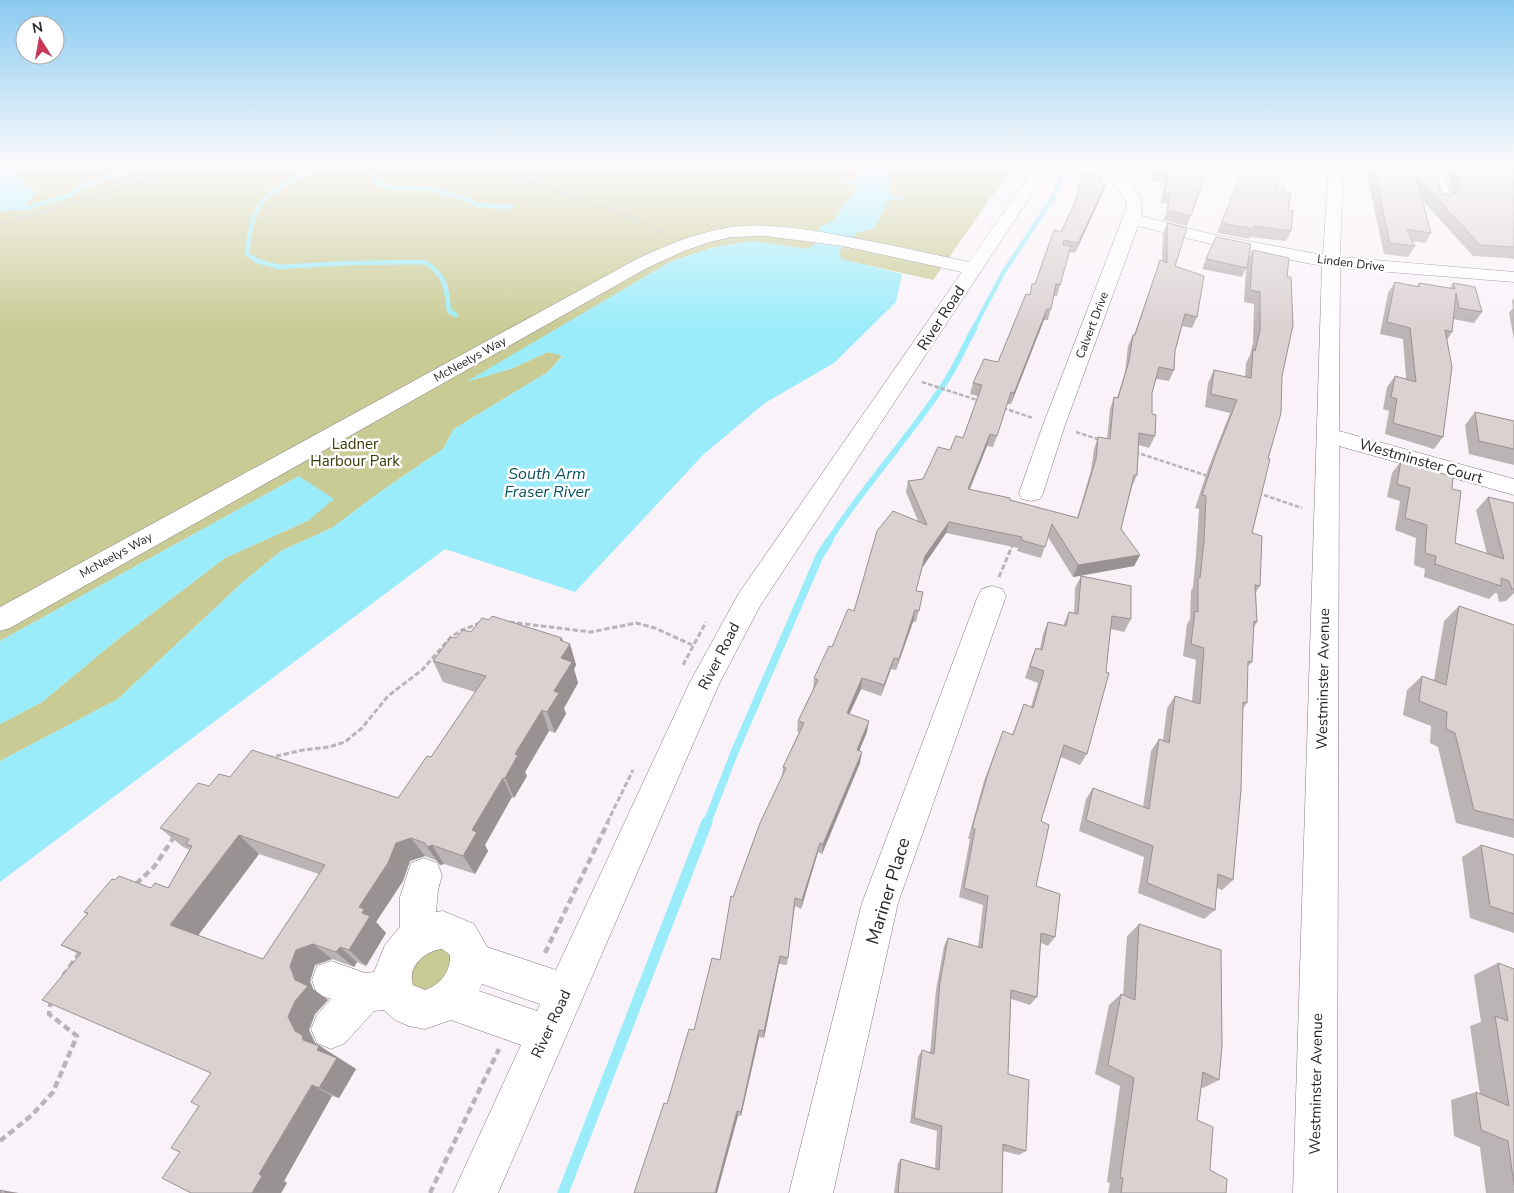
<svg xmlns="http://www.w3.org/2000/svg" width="1514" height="1193" viewBox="0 0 1514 1193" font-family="'Nunito Sans',sans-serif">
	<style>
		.green { fill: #c8cb94 }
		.water { fill: #9aecfb }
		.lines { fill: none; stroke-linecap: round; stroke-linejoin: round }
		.stream-far3 { stroke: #9aecfb; stroke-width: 4.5 }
		.stream-far2 { stroke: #9aecfb; stroke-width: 6 }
		.stream-far1 { stroke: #9aecfb; stroke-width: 8 }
		.stream { stroke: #9aecfb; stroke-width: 11 }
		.minor-casing { stroke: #807b80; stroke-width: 1 }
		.path-far3 { stroke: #b8b4b8; stroke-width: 2; stroke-dasharray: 3 1; stroke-linecap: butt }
		.path-far2 { stroke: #b8b4b8; stroke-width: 2.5; stroke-dasharray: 4.5 2; stroke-linecap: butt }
		.path-far1 { stroke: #b8b4b8; stroke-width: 3; stroke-dasharray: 5.5 2.5; stroke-linecap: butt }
		.path { stroke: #b8b4b8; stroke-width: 4.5; stroke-dasharray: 7 4; stroke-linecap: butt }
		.minor { fill: #fff; fill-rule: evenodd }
		.wall { fill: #bbb4b4; fill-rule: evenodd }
		.shaded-wall { fill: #999292 }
		.building { fill: #dad1d1; stroke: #999292; fill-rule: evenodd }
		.labels { text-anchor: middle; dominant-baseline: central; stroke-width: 5; stroke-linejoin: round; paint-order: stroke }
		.far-street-label { font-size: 12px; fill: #272527; stroke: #fff }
		.street-label { font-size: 15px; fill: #272527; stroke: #fff }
		.park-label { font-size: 15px; fill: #393a07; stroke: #fff }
		.water-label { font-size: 16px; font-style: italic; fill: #09535e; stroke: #fff }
		.near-street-label { font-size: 18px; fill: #272527; stroke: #fff }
	</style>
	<rect width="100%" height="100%" fill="#f9f3f9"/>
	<path class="green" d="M0,165H1014L933,280L840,259L807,249L753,241L711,248L670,262L469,381L513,368L548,352L563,355L548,372L454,429L443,449L380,492L332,528L281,551L243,582L118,699L0,761V724L42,702L113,643L225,558L309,520L299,476L0,641Z
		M429,947L450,949L452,976L424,993L412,986L411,964Z"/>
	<path class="water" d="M0,165L15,167L21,165H32L15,173L36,193L23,209L0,212Z
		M862,165H889V194L906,199L889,200L874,229L858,232L839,251L841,259L902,274L896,302L834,363L765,403L703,455L575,592L445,549L0,882V761L118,699L243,582L281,551L332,528L380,492L443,449L454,429L548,372L563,356L548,352L513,368L466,382L670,262L711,248L753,241L807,249L814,245L820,227L833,221L857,187L834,179H857Z
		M299,476L334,499L309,520L225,558L113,643L42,702L0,724V641Z"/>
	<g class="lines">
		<path class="stream-far3" d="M327,165C308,173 271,187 260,205C251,219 249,238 247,254L257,261L279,267L349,263L425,262C446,276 447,288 449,311L456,315
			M375,165L376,181L389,188L432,189L471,201L476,205L511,207
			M23,209L70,195L87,184L150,165
			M974,328L1003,273L1054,196L1065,165"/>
		<path class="stream-far2" d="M828,542C864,485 910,437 946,381C957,364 965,345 975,327"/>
		<path class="stream-far1" d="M707,823L735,751L820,555L829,541"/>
		<path class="stream" d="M563,1193L707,822"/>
		<g class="minor-casing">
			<path id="minor" d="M1037,165H1051L760,606L719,684L498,1193H453L521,1045L451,1020L425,1029L409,1026L395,1020L384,1010L374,1011L345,1043L331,1049L317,1043L311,1029L317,1015L331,999L317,994L312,980L317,966L331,961L365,973L374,972L385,945L400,927V897L411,863L424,858L437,863L442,875L438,890L436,912L443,911L474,924L487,947L556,970L690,682L739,593L962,272L843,246L765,236L731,237L710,242L684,251L647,268L10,628L0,631V607L635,260C666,245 698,232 732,227C764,223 795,228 827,233C874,241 922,252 969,262ZM442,949L450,955C451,971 440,985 425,990L413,985C407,966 425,951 442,949ZM482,984L540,1004L537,1011L479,991Z
				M1098,165H1113C1127,180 1146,194 1141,216L1215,235L1323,255L1329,165H1343L1340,257L1514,272V282L1340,268L1339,431L1514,479V495L1339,446L1337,1193H1293L1322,266L1215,245L1138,226L1065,425L1043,493L1040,499L1031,501L1022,499L1019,493L1043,425L1127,207L1125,198Z
				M1430,165H1444L1451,199L1449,202H1437L1435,199Z
				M992,586L1002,589L1006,596L898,903L833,1193H789L862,903L978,596L982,589Z"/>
		</g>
		<path class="path-far3" d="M482,165L630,217L663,233
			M0,224L204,165"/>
		<path class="path-far2" d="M922,382L980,401
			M1003,408L1033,418
			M1076,432L1101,440
			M1135,452L1208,476
			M1258,493L1302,508"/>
		<path class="path-far1" d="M999,577L1013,544
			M509,622L591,632L636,623L655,628L692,645
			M683,665L706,622
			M268,758L303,750L329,747L345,742L362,728L388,696L422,670L451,637L462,630L480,623
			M607,823L633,770"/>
		<path class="path" d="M136,884L154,867L174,837
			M545,953L608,822
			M63,976L81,951
			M0,1141L32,1115L53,1092L77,1036L49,1014L51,999
			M430,1193L499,1049"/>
		<use href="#minor" class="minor"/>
	</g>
	<path class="wall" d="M1148,165H1208L1187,226L1164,220L1168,204L1160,203L1165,183L1150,180L1154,170L1147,168Z
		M1246,165L1276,188L1285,192L1291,231L1286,241L1250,237L1249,239L1217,233Z
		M1370,165H1436L1440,190L1443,194H1452L1446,165H1514V259L1508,258L1473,256L1422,200L1431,233L1425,243L1412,241L1415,246L1408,257L1384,254L1367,175L1371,169Z
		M1082,173L1100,182L1103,193L1075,253L1069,252L1057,296H1054L1048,320H1044L1011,404H1007L993,447L987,446L969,490L1077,518L1091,470L1094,449L1098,437L1107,439L1110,409L1114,397L1117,398L1125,372L1128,346L1133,335H1134L1160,260L1162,261L1163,234L1167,223L1175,266L1197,317L1192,328L1182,326L1175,351L1174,370L1169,381L1156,379L1152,393V414L1155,436L1149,448L1139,445L1137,475L1132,487L1121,529L1140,555L1134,566L1073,577L1048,537L1041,558L1017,551L1018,548L946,533L922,568L916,591L923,592L916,622H913L896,670L891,669L881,696L861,689L849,714L867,732L859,751L860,763L822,854L818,852L801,909L795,906L787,965L779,964L764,1038L759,1037L741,1116L667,1104L720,960L733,897L782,776L783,767L799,732L797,731L798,721L813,689L814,678L854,611L918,521L906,492L908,481L923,479L950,450L963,438L978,396L970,394L973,383L998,362L1030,295L1061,232L1074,203Z
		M1216,237L1248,260L1253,250L1287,277L1282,376L1268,459L1252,533L1260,586L1256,592L1257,622L1254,627L1252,662L1247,667V703L1243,708L1233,880L1222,890L1217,888L1215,910L1204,919L1138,893L1144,857L1079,831L1086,799L1093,788L1143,807L1151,751L1159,739L1163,740L1167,708L1175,696L1192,701L1196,660L1183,656L1187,624L1190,619L1191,591L1193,587L1196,554L1199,509L1195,508L1208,469L1230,413L1205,407L1208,383L1214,370L1245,377L1246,363L1250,355L1253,343L1254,304L1244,302L1246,268L1242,277L1202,269Z
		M1395,282L1417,286L1419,283L1450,288L1453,283L1482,312L1474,323L1453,319L1452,332L1447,340L1443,437L1434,449L1385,434L1389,411L1383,409L1387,387L1395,376L1406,379L1403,339L1380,334L1388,293Z
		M1514,298V339L1509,313L1513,308L1512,301Z
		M1475,412L1514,421V465L1469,454L1465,425Z
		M1401,461L1452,489L1455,543L1487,554L1476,510L1488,497L1514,503V593L1506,601L1499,602L1497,593H1495L1489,599L1424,577L1425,569L1414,565L1416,538L1395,530L1400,501L1387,497L1392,473Z
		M1081,576L1131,619L1124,632L1111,629L1087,754L1080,765L1061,757L1041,821L1036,886L1055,937L1048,946L1041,943L1037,997L1030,1005L1011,999L1008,1074L1026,1151L1019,1155L1003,1151L1002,1193H894L898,1163L901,1159L935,1168L937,1131L910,1123L918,1057L922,1050L930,1053L936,990L944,946L948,938L978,947L983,905L959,897L970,839H968L984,781L1003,731L1012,735L1024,704L1031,707L1038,683L1025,678L1031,660L1036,648L1040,649L1043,634L1048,622L1063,626L1069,612L1074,613L1075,588Z
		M1459,606L1514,625V838L1456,823L1438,747L1430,743L1431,726L1403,715L1407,690L1422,676L1434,680L1444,621Z
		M471,632L563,641L570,644L576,665L574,669L578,683L564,708L566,714L555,733L549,731L525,772L527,776L514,798L512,797L485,845L488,851L475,874L444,864L440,865L437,861L425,856L410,861L403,881L376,922L386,933L366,966L357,962L354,967L332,959L315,965L310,981L313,989L328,1000L315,1014L309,1030L315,1043L322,1047L323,1048L356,1069L339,1098L332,1096L284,1181L287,1183L281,1193H191L180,1152L211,1073L80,955L61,945L87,914L84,912L115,880L151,888H168L190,850L183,847L160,828L209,786L230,777L398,798L431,757L475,692L443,682L433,661L456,638ZM259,854L319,874L263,959L198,935Z
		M1481,845L1514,855V933L1470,918L1462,857Z
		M1139,924L1219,1080L1203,1088L1201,1087L1197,1120L1210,1170L1226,1193H1108L1110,1183L1107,1182L1120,1086L1095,1074L1109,1005L1121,994L1123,995L1127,936Z
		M1498,963L1514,969V1193H1486L1480,1147L1454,1136L1451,1100L1476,1092L1480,1094L1470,1026L1481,1022L1474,975Z"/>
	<path class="shaded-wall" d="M1106,183L1103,193L1075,253L1078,243Z
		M1047,309L1044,320L1011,404L1014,393Z
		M1011,392L1007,404L993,447L997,436Z
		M990,434L987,446L965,501L968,489Z
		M949,522L946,533L922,568L913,602L925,556Z
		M1140,555L1134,566L1073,577L1078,565Z
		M915,610L913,622L896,670L899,659Z
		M562,638L566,651L570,644L576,665L574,669L578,683L564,708L566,714L555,733L547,712L554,691L561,658L560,640Z
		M894,658L891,669L881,696L884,685Z
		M862,678L861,689L845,724L847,713Z
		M542,710L549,731L525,772L527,776L514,798L505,778L515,754Z
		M869,721L867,732L855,761L857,750Z
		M862,752L860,763L822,854L823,844Z
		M503,778L512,797L485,845L488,851L475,874L463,856L472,830Z
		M239,835L259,854L194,941L170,925Z
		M411,838L425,856L410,861L403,881L376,922L386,933L366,966L349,950L362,913L359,907L396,843Z
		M820,843L818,852L801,909L802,900Z
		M432,845L444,864L440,865L427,847Z
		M313,944L332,959L315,965L310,981L313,989L328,1000L315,1014L309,1030L315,1043L322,1047L323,1048L356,1069L339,1098L319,1088L317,1050L303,1040L295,1031L288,1017L295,980L290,966L296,950Z
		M340,947L357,962L354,967L336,952Z
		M780,956L779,964L764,1038V1031Z
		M759,1030V1037L741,1116V1112Z
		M312,1085L332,1096L284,1181L287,1183L281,1193H252L259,1174Z
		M737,1111L738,1116L717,1193H715Z
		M0,1190H1L19,1193H0Z"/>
	<path class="building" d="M1157,165H1208L1191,216L1167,210L1171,194L1164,193L1169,174L1153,170Z
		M1246,165H1282L1276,188L1285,189V192L1291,193L1288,210L1293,211L1291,231L1254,226V229L1221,223Z
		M1373,165L1378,166V165H1436L1440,190L1443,194H1455L1459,189L1454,165H1514V247L1480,245L1416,176L1431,233L1406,229L1415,246L1390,243Z
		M1082,173L1102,176L1100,182L1106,183L1078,243L1064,240L1063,245L1071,246L1060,285L1056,284L1051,309H1047L1014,393L1011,392L997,436L990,434L968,489L1010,498V500L1078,518L1096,459L1098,437L1110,439L1114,397L1118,398L1129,361L1133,335H1135L1160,260L1167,263V223L1187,228L1175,266L1204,276L1197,317L1185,314L1175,351L1174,370L1159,367L1152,393V414L1156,415L1155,436L1139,433L1137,475H1134L1121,529L1140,555L1078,565L1052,524L1045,547L1021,540L1022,537L949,522L925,556L916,591L923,592L919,611L915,610L899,659L894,658L884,685L862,678L847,713L869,721L857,750L862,752L823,844L820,843L802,900L795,898L788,958L780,956L764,1031L759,1030L741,1112L737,1111L715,1193H634L664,1103L667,1104L689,1029L694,1030L712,958L720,960L731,896L733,897L760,823L786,768L783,767L804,723L798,721L818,680L814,678L829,646L832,647L848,609L854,611L877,531L893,511L927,525L908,481L923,479L938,447L950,450L956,436L963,438L982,385L973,383L984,359L998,362L1026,294L1030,295L1032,284H1035L1054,230L1061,232L1076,201Z
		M1216,237L1251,244L1247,268L1206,259Z
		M1253,250L1289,258L1287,277H1291L1293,325L1282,376L1281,413L1268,459H1270L1252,533L1262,536L1260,586L1255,585L1257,622L1254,621L1252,662L1248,661L1247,703L1243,702L1241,790L1233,880L1218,874L1215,910L1147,883L1153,846L1086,820L1093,788L1149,809L1159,739L1169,743L1175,696L1200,704L1204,648L1191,644L1195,611L1198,612V578H1200L1204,541L1206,496L1202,495L1215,456L1237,400L1211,394L1214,370L1251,378L1253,350L1255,351L1260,331V292L1250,290Z
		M1395,282L1419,287V283L1455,289L1453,283L1475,287L1482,312L1459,308L1456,293L1452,332L1445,330L1452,367L1443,437L1393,423L1397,399L1391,397L1395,376L1416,382L1410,328L1387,322Z
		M1475,412L1514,421V449L1479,441Z
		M1401,461L1453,477L1452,489L1461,491L1455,543L1504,559L1488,497L1514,503V589H1512L1509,581L1501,578V586L1435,564L1436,556L1425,553L1427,525L1405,518L1410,488L1397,484Z
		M1081,576L1131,586V619L1112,616L1106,672L1109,673L1087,754L1064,745L1041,821L1049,825L1036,886L1060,894L1055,937L1041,933L1037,997L1011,990L1008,1074L1029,1080L1026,1151L1003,1144L1002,1193H898L901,1159L939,1170L942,1126L914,1118L922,1050L934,1054L940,982L948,938L982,948L988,896L964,888L975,829L972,828L989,770L1003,731L1013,735L1024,704L1033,708L1044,671L1030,666L1036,648L1042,650L1048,622L1066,626L1069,612L1078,614Z
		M1459,606L1514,625V820L1474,810L1455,733L1446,729L1447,712L1419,701L1422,676L1446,685Z
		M492,616L562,638L560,640L570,644L561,658L572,662L554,691L559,693L547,712L542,710L515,754L518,755L505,778H503L472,830L477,832L463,856L432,845L427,847L425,843L411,838L396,843L388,863L359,907L364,909L362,913L370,916L349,950L340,947L336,952L313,944L296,950L290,966L295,980L308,986L295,1001L288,1017L295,1031L302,1035L303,1040L319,1046L317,1050L337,1058L319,1088L312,1085L259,1174L262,1176L252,1193H191L162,1178L180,1152L171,1148L199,1106L191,1102L211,1073L42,1000L81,953L61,945L88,913L84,912L112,879L115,880L119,876L151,888L155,883L168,888L192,846L186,844L189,839L160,828L198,783L209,786L219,774L230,777L252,750L398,798L427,756L431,757L486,676L433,661L451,637L456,638L463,630L471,632L482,618L489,620ZM239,835L325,865L263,959L170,925Z
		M1481,845L1514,855V914L1490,906Z
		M1139,924L1221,950L1222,1046L1219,1080L1203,1072L1197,1120L1213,1127L1210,1170L1227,1179L1226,1193H1121L1123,1178L1120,1177L1134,1078L1108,1065L1121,994L1135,1000Z
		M1498,963L1514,969V1185L1508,1141L1481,1130L1476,1092L1509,1106L1495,1016L1508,1021Z
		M1,1190L7,1193H0Z"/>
	<linearGradient id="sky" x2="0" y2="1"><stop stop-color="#89caf0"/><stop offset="0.5" stop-color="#fcfafc"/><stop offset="1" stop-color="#fcfafc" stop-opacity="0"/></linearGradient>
	<rect width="1514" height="332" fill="url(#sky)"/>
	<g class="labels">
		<g class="far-street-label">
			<text transform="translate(1351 263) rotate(7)">Linden Drive</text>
			<text transform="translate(1092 325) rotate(-69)">Calvert Drive</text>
			<text transform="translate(470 359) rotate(-29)">McNeelys Way</text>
			<text transform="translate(116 555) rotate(-29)">McNeelys Way</text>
		</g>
		<g class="street-label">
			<text transform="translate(941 318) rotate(-57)">River Road</text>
			<text transform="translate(1421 461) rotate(16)">Westminster Court</text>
			<text transform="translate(719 656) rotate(-63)">River Road</text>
			<text transform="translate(1323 679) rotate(-89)">Westminster Avenue</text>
			<text transform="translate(551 1024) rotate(-65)">River Road</text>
			<text transform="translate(1316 1084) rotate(-89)">Westminster Avenue</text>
		</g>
		<g class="park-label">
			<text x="355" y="444">Ladner<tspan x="355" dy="17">Harbour Park</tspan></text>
		</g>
		<g class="water-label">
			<text x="547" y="474">South Arm<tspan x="547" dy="18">Fraser River</tspan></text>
		</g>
		<g class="near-street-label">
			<text transform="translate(888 891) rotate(-73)">Mariner Place</text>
		</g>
	</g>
	<g transform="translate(40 40) rotate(349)"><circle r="24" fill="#ffffff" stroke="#a9a8a9"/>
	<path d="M0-4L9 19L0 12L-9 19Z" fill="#c73859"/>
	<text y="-8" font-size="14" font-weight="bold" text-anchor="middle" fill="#272527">N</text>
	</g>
</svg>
